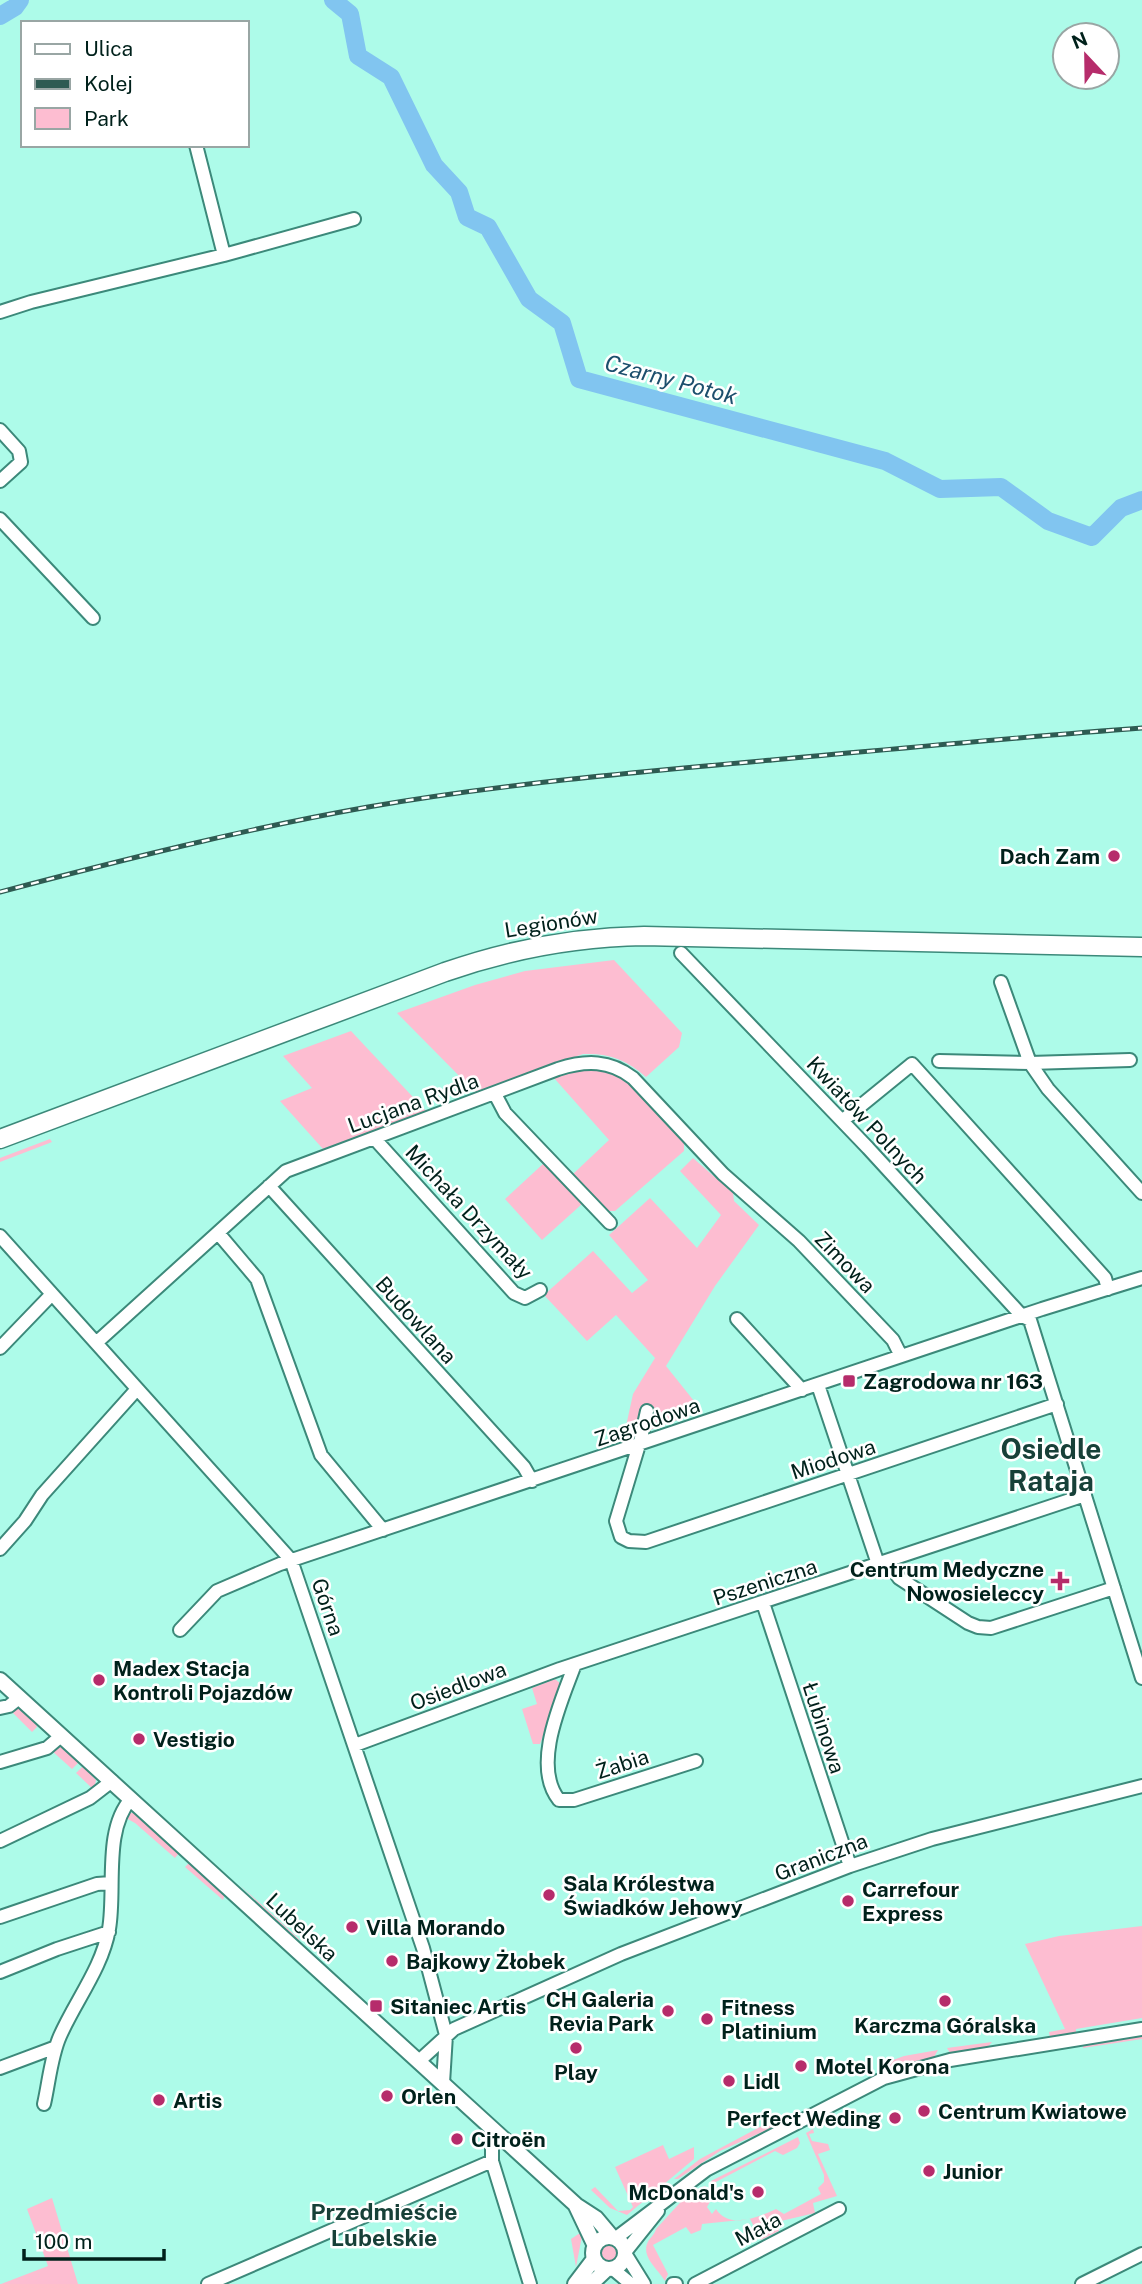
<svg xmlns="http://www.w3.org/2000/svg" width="1142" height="2284" viewBox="0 0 1142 2284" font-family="'Public Sans',sans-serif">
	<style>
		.green { fill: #fdbdd1 }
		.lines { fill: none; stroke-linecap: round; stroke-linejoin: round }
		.river { stroke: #81c5f0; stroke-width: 18 }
		.minor-casing { stroke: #3c897a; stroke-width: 16 }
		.major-casing { stroke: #3c897a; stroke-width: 18 }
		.highway-casing { stroke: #3c897a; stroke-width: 21 }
		.minor { stroke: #fff; stroke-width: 12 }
		.major { stroke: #fff; stroke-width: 14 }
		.highway { stroke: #fff; stroke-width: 18 }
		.rail-casing { stroke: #2e5b52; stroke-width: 5 }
		.rail { stroke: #fff; stroke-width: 2.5; stroke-dasharray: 8; stroke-linecap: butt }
		.poi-dot { fill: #b62c6b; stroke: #fff; stroke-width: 2.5 }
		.labels { text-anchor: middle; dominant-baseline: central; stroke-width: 5; stroke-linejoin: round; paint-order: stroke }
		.poi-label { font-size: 21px; font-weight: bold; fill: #00211b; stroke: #fff; text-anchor: start }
		.street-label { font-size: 21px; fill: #00211b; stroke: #fff }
		.water-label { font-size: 23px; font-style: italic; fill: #1c4f6d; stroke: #fff }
		.neighbourhood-label { font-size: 23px; font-weight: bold; fill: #174038; stroke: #fff }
		.district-label { font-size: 28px; font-weight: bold; fill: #174038; stroke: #fff }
	</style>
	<rect width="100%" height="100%" fill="#adfbe9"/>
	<path class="green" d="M614,960L682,1033L679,1047L646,1077C627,1060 609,1053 583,1054L475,1092L397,1013L475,985L525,971Z
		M351,1031L426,1111L323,1149L280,1101L312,1088L283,1056Z
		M599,1068L625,1078L684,1140V1151L615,1211H607L573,1174L609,1140L554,1078L583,1069Z
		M50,1139L52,1142L0,1162V1158Z
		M693,1158L733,1193L734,1201L759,1225L715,1286L666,1366L702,1411L623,1440L633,1394L655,1358L616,1315L587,1341L544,1295L593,1251L632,1293L648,1280L609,1235L650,1198L697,1248L721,1215L680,1171Z
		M544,1163L582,1204L542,1240L505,1199Z
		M555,1679L561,1684L540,1744H533L522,1709L537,1704L532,1688Z
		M18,1707L36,1724L37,1727L32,1732L10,1710Z
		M56,1747H61L79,1762L72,1769L51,1750Z
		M83,1766L96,1780L94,1790L76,1773Z
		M128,1812L137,1814L179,1853L175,1858L135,1823L124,1817Z
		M189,1863L225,1894L223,1900L185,1867Z
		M240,1885L300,1940L293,1938Z
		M1142,1926V2018L1076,2029V2034L1050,2038L1049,2032L1065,2029L1025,1944L1059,1936Z
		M1142,2036V2039L1083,2048V2045Z
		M992,2042L987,2048L954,2054L950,2053L947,2048Z
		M938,2050L934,2057L885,2072L882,2064L904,2056Z
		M773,2120L776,2126L720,2151L678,2179H674L700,2159Z
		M813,2129L814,2133L809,2134L812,2141L828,2144L830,2150L818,2154L837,2196L813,2203L815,2213L781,2221L778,2216L779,2231L761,2240L750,2219L702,2224L701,2230L691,2234L686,2227L653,2245L668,2274L665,2281C659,2270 642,2258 647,2244C649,2238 654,2236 656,2229L688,2194L705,2186L714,2195L707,2207L712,2214L716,2209C729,2230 759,2217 776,2209L784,2214L821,2194L818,2188L824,2182V2175L806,2133Z
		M798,2137L800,2143L797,2148L783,2155L775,2151L712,2184L711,2181Z
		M663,2145L669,2159L694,2147V2159L627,2215L610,2208L591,2190L595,2187L618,2211L630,2210L633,2207L615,2167Z
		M52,2198L78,2284H1L48,2266L27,2209Z
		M583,2231L576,2267L571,2239Z
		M601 2252a9 9 0 1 1 18 0a9 9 0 1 1-18 0Z"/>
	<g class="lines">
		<path class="river" d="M333,0L350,14L358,56L391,77L434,165L459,192L467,217L488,227L529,299L562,323L579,379L885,461L940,489L1001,487L1048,521L1092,537L1121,508L1142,500
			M0,16L15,7L20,0"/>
		<g class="minor-casing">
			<path id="minor" d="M196,145L224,255
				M0,312L31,302L224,255L354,219
				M0,430L19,451L21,462L0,481
				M0,519L93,618
				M681,953L868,1148L1022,1316L1030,1320L1142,1678
				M1001,982L1030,1063L1048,1089L1142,1193
				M939,1061L1030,1063L1130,1060
				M495,1094L505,1113L610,1223
				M842,1121L912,1064L1105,1278L1108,1289
				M374,1138L514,1293L525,1298L540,1290
				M269,1186L524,1467L532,1481
				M218,1233L257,1279L321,1455L383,1530
				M0,1236L291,1560L423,1948L446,2035L443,2083
				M737,1319L802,1390
				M96,1343L286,1171L558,1069C586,1060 610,1060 633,1078L723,1174L799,1241L893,1340L901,1356
				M0,1348L52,1294
				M818,1385L878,1564
				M647,1411L641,1438L616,1521L621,1537L629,1541L646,1542L1057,1404
				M0,1549L25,1521L42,1495L137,1389
				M887,1561L899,1578L968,1623L978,1627L991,1628L1114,1588
				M763,1603L850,1866
				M180,1630L217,1591L280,1564L1042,1309L1142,1278
				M575,1664C562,1700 531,1765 559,1800H574L696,1761
				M0,1708L9,1706L19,1698
				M355,1745L560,1669L1085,1495
				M0,1762L47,1748L61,1736
				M0,1841L90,1798L112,1781
				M0,1917L97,1884L111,1883
				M0,1972L57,1949L109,1932
				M419,2061L454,2029L621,1954L850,1866L932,1839L1142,1786
				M0,2068L56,2047
				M44,2104C49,2082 51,2056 60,2036C76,2000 102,1968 109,1929C116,1890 103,1830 131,1799
				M498,2133L492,2145V2161L530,2284
				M616,2238L706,2170L884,2078L950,2060L1142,2029
				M626,2251L658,2211
				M626,2255L644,2284
				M613,2269L631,2284
				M208,2284L492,2161
				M673,2284H676
				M695,2284L839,2209
				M1082,2284L1142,2254"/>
		</g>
		<g class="major-casing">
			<path id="major" d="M0,1680L576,2205L596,2218L612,2237
				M576,2206L595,2246
				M593 2253a16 16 0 1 1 32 0a16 16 0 1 1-32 0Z
				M575,2284L594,2259
				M591,2284L607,2269"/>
		</g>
		<g class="highway-casing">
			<path id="highway" d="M0,1139L445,972C511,949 574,937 644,936L1142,947"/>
		</g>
		<use href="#minor" class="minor"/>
		<use href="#major" class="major"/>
		<use href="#highway" class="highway"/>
		<g class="rail-casing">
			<path id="rail" d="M0,892C122,860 244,829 368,807C501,784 637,772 772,760C895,749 1018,737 1142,728"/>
		</g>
		<use href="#rail" class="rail"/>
	</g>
	<g class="poi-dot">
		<circle cx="1114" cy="856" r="7"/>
		<rect x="842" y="1374" width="14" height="14" rx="3.5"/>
		<path d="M1056.5 1570.5h7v7h7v7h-7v7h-7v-7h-7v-7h7z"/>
		<circle cx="99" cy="1680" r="7"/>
		<circle cx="139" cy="1739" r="7"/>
		<circle cx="549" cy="1895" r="7"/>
		<circle cx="848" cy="1901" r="7"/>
		<circle cx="352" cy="1927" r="7"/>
		<circle cx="392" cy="1961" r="7"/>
		<circle cx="945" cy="2001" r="7"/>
		<rect x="369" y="1999" width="14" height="14" rx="3.5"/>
		<circle cx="668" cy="2011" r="7"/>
		<circle cx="707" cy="2019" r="7"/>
		<circle cx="576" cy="2048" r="7"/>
		<circle cx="801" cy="2066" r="7"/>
		<circle cx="729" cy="2081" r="7"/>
		<circle cx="387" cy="2096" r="7"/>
		<circle cx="159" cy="2100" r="7"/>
		<circle cx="924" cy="2111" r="7"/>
		<circle cx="895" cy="2118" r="7"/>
		<circle cx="457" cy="2139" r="7"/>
		<circle cx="929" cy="2171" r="7"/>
		<circle cx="758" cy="2192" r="7"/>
	</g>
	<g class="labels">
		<g class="poi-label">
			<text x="1100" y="856" text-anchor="end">Dach Zam</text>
			<text x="863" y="1381">Zagrodowa nr 163</text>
			<text x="1044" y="1569" text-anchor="end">Centrum Medyczne<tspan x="1044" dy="24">Nowosieleccy</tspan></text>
			<text x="113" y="1668">Madex Stacja<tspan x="113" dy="24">Kontroli Pojazdów</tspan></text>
			<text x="153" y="1739">Vestigio</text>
			<text x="563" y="1883">Sala Królestwa<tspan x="563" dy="24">Świadków Jehowy</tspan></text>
			<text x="862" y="1889">Carrefour<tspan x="862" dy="24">Express</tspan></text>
			<text x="366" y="1927">Villa Morando</text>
			<text x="406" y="1961">Bajkowy Żłobek</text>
			<text x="654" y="1999" text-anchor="end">CH Galeria<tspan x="654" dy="24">Revia Park</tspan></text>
			<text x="390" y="2006">Sitaniec Artis</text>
			<text x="721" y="2007">Fitness<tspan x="721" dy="24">Platinium</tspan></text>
			<text x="945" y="2025" text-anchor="middle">Karczma Góralska</text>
			<text x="815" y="2066">Motel Korona</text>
			<text x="576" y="2072" text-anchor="middle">Play</text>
			<text x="743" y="2081">Lidl</text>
			<text x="401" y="2096">Orlen</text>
			<text x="173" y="2100">Artis</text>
			<text x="938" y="2111">Centrum Kwiatowe</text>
			<text x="881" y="2118" text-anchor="end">Perfect Weding</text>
			<text x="471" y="2139">Citroën</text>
			<text x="943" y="2171">Junior</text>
			<text x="744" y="2192" text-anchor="end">McDonald's</text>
		</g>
		<g class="street-label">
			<text transform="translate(551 923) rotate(-9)">Legionów</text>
			<text transform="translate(413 1103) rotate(-20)">Lucjana Rydla</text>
			<text transform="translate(867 1120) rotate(47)">Kwiatów Polnych</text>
			<text transform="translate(469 1212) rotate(47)">Michała Drzymały</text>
			<text transform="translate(845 1262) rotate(46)">Zimowa</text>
			<text transform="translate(416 1320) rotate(48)">Budowlana</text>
			<text transform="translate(647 1422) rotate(-19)">Zagrodowa</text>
			<text transform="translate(833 1459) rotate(-18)">Miodowa</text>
			<text transform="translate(765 1582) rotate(-18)">Pszeniczna</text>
			<text transform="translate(328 1607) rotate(71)">Górna</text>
			<text transform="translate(458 1686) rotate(-21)">Osiedlowa</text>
			<text transform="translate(824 1728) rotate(72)">Łubinowa</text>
			<text transform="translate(622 1764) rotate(-18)">Żabia</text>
			<text transform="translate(821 1857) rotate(-21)">Graniczna</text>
			<text transform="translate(302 1927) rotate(43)">Lubelska</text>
			<text transform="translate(758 2229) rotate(-28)">Mała</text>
		</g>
		<g class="water-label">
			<text transform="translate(671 379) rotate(15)">Czarny Potok</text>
		</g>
		<g class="neighbourhood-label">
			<text x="384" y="2211">Przedmieście<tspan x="384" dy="26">Lubelskie</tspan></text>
		</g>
		<g class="district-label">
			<text x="1051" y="1448">Osiedle<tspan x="1051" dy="32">Rataja</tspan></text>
		</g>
	</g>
	<rect x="21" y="21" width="228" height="126" fill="#ffffff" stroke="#99a6a4" stroke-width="2"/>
	<rect x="35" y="44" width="35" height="10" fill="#ffffff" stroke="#99a6a4" stroke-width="2"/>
	<text x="84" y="56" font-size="21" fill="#00211b">Ulica</text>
	<rect x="35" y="79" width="35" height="10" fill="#2e5b52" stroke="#99a6a4" stroke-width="2"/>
	<text x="84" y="91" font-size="21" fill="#00211b">Kolej</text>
	<rect x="35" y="108" width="35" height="21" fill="#fdbdd1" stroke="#99a6a4" stroke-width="2"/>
	<text x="84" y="126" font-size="21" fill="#00211b">Park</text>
	<g transform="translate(1086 56) rotate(338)"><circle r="33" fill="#ffffff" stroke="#99a6a4" stroke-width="2"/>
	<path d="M0-5L12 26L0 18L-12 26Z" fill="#b62c6b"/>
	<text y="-10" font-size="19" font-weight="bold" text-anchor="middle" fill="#00211b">N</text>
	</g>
	<path d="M24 2249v10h140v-10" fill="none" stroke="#00211b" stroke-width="3.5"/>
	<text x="35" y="2249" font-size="21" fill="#00211b" stroke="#ffffff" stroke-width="5" paint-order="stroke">100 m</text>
</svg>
